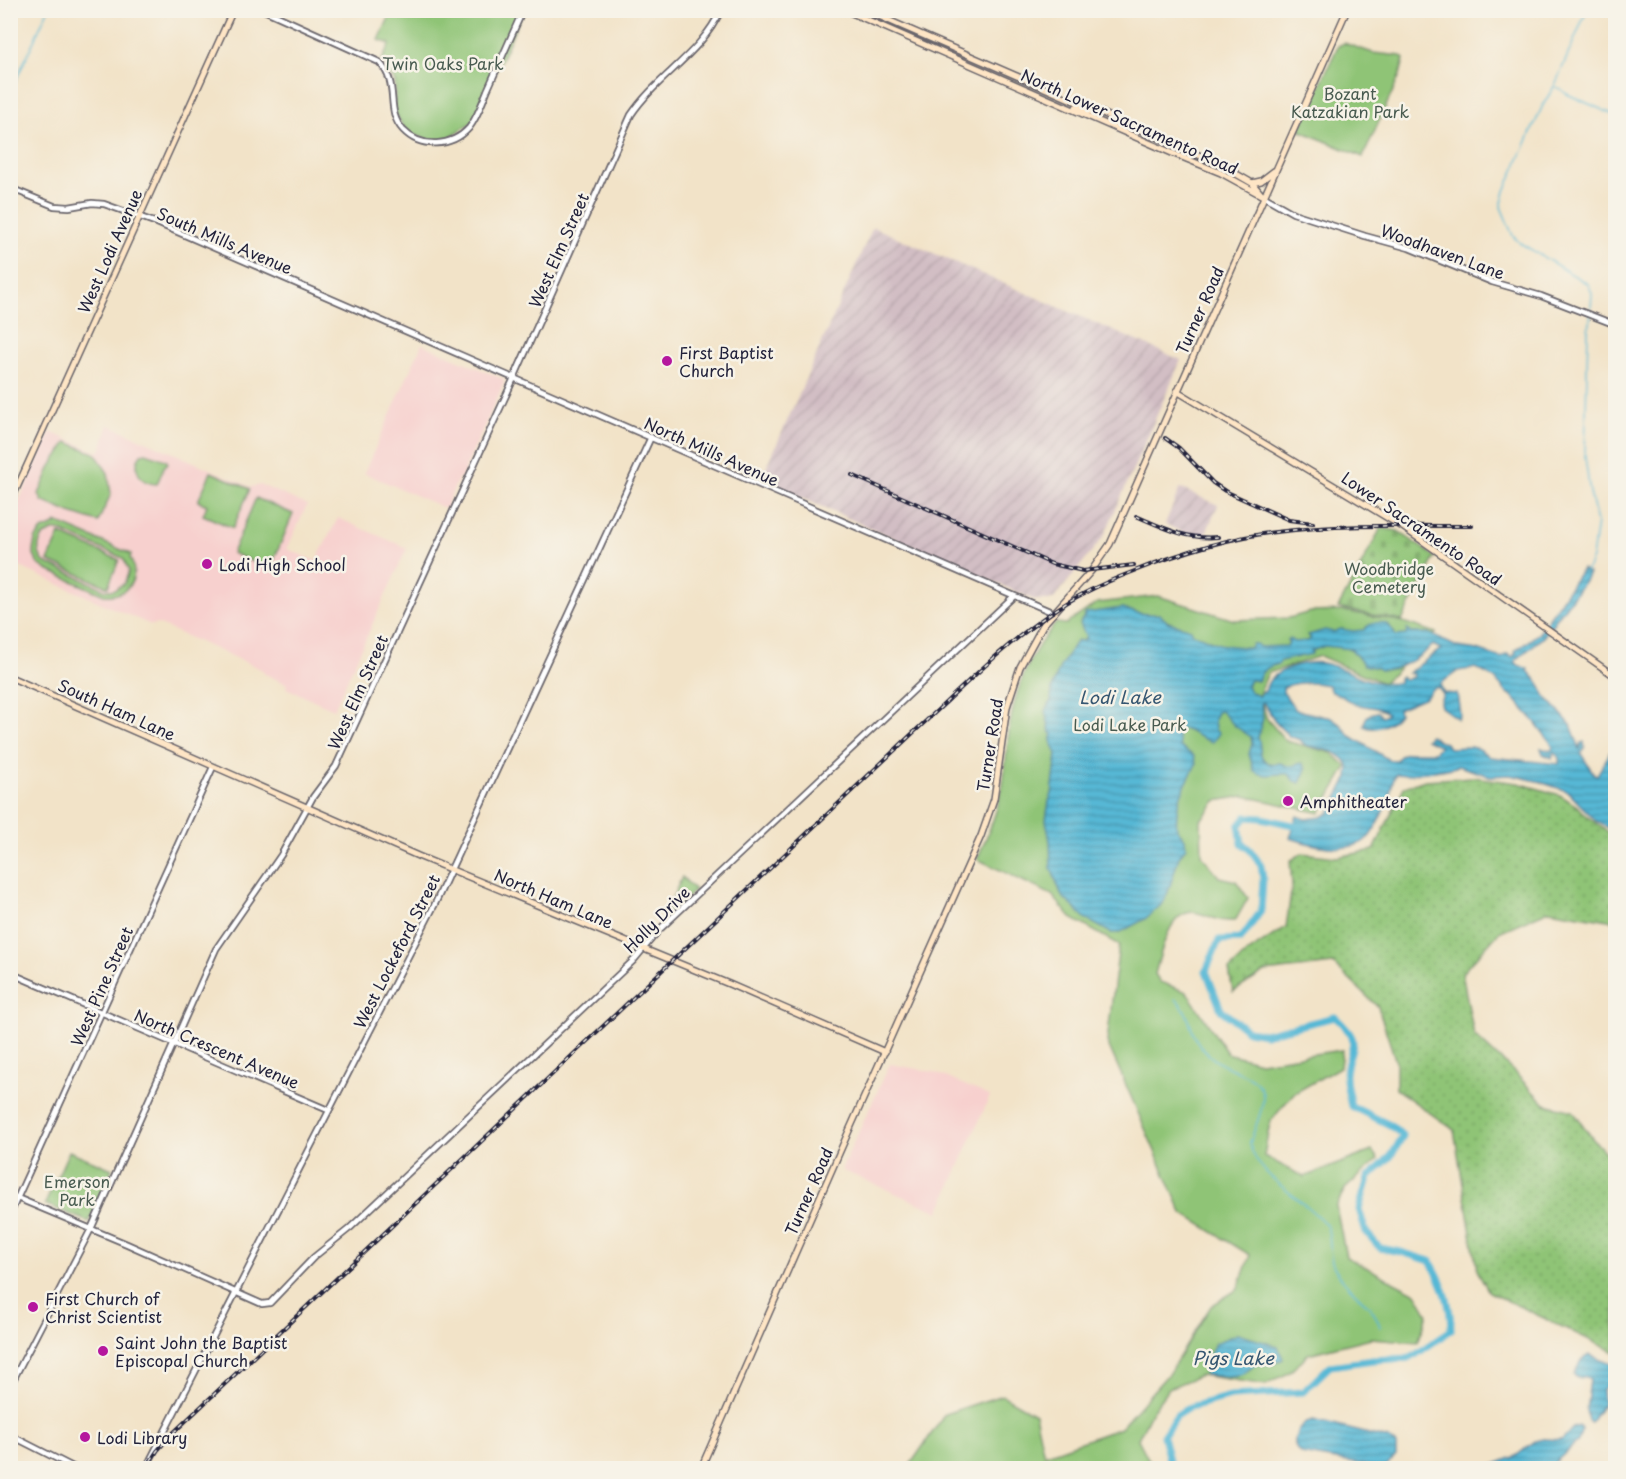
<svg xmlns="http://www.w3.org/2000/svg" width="1626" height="1479" viewBox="0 0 1626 1479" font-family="'Playpen Sans',sans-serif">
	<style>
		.built { fill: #f7d0ce }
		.industrial { fill: url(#industrial-furrows) }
		.grass { fill: url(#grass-dots); stroke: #587358; stroke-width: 1.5 }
		.cemetery { fill: url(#cemetery-stones); stroke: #587358; stroke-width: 1.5 }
		.park { fill: #8fc476; stroke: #587358; stroke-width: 1.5; fill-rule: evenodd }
		.water { fill: url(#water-rules); stroke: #3c6d88; stroke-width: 1.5; fill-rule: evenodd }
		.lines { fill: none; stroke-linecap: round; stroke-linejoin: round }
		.stream { stroke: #57b8d5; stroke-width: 1.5 }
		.river { stroke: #57b8d5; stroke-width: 7 }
		.tertiary-casing { stroke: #6b666c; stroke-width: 8 }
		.secondary-casing { stroke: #6b666c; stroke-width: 8 }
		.tertiary { stroke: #fff; stroke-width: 4.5 }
		.secondary { stroke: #fee5c5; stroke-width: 5 }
		.rail-casing { stroke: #22223b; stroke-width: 4 }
		.rail { stroke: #f7f3e8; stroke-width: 1.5; stroke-dasharray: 4.5; stroke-linecap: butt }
		.poi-dot { fill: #b5179e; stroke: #f7f3e8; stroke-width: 2 }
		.labels { text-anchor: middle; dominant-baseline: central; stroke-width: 5; stroke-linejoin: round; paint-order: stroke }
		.park-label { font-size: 16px; fill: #485b50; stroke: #f7f3e8 }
		.street-label { font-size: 16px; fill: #22223b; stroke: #f7f3e8 }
		.poi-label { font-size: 16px; fill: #22223b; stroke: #f7f3e8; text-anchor: start }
		.water-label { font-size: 18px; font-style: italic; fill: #355671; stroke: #f7f3e8 }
	</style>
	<defs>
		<pattern id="industrial-furrows" width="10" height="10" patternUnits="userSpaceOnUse" patternTransform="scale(1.5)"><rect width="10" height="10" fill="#d2bec4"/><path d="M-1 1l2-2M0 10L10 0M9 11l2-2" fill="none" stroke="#b4a3a9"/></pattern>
		<pattern id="grass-dots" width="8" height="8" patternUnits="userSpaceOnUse" patternTransform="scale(1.5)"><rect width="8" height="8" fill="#8fc476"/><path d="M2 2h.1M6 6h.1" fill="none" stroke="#7ba867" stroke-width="1.8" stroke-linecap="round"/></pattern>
		<pattern id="cemetery-stones" width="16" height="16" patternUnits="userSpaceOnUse" patternTransform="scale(1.5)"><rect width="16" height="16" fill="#8fc476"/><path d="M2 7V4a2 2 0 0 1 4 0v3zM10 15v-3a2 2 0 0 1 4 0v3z" fill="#7ba867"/></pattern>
		<pattern id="water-rules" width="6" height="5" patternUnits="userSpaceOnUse" patternTransform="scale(1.5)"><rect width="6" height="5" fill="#57b8d5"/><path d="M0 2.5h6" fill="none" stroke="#4895ae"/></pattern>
	</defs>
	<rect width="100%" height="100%" fill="#f7f3e8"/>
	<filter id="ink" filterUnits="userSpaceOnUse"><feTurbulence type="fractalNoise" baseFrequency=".0167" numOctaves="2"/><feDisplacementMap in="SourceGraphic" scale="12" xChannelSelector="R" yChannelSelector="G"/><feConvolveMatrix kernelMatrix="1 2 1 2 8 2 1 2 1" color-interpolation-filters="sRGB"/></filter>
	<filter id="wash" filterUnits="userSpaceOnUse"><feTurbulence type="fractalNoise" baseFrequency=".008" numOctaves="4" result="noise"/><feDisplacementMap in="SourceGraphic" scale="24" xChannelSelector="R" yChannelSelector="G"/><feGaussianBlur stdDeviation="1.35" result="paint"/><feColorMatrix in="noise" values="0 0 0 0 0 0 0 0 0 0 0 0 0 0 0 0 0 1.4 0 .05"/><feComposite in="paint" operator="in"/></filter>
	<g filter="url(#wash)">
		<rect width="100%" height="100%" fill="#f2e3c8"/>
		<path class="built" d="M422,344L503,379L504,383L461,478L459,477L447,504V509L364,473Z
			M109,425L251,487L261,485L307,505L287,549L316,561L338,518L407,548L334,709L286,688L287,684L265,674L261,669L158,624L151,625L20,567L11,561V519L50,432L97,452L100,451Z
			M890,1064L934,1072L990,1096L939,1212L841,1170Z"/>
		<path class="industrial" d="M873,227L1181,360L1104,536L1053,600H1035L761,480Z
			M1180,488L1218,505L1205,535L1184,533L1165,524Z"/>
		<path class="grass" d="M1473,777L1518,783L1560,795L1577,806L1584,814L1615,838V921L1549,910L1499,932L1462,973L1474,1035L1514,1072L1545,1104L1573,1111L1592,1138L1615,1163V1352L1489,1292L1477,1270L1454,1130L1396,1089V1062L1378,1007L1333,964L1265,972L1233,992L1229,970L1248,952L1286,927L1292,885L1290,861L1302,853L1337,857L1374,850L1404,787L1425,780Z"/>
		<path class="cemetery" d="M1381,528L1398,531L1435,557L1402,621L1338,608Z"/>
		<path class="park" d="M392,11H523L473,122L441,143L407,133L394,111L395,82L382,60L390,44L379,40Z
			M1344,43L1373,53L1401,56L1404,59L1400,75L1363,157L1299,130L1338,46Z
			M67,442L96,454L108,473L111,494L98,522L70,513L42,501L39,494L51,466Z
			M146,453L166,460L168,463L164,467L157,484C139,484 132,468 141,454Z
			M211,472L250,489L233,528L203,515L207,505L198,501Z
			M256,498L293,514L270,569L232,553Z
			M56,522L131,554L130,558C141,578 127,598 104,595L47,570L37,563L33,551L35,539L42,530L55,525ZM58,530L123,558L129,571L124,584L114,590H106L44,562C33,548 40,532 58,530Z
			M60,534L119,560L108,587L48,561Z
			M1158,596L1234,620L1289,618L1310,612L1344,611L1403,622L1436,633L1383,683L1320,656L1268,673L1259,694L1267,719L1286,741L1332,753L1347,767L1320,813L1244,796L1216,801L1201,820L1202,855L1219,877L1236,881L1248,898L1235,921C1215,922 1215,917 1198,913C1169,906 1161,954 1155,974L1160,982L1187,992L1227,1053L1260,1062L1342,1050L1340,1067L1293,1094L1270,1122L1264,1156L1304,1177L1372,1151L1378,1159L1345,1189L1336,1206L1346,1257L1416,1293L1428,1314L1418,1342L1371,1338L1308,1354L1290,1372L1266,1385L1201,1375L1169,1388L1152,1411L1138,1439L1153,1468H1118L1090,1461L1066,1468H908L945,1414L1002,1395L1035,1414L1044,1455L1120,1428L1169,1373L1211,1306L1238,1289L1250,1255L1182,1213L1107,1042L1119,945L1071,918L1052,895L977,859C988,835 998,810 1003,784C1006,764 1007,744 1010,724C1016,687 1031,651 1056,623L1066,624L1097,603Z
			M682,877L695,890L671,913L667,910Z
			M69,1151L112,1169L89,1222L45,1204Z"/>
		<path class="water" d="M1582,569L1589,573L1586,579L1543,637L1515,661L1518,665L1528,669V671L1539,683L1545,696L1571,725L1580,749L1581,743L1584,742L1585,748L1581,754L1594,774L1597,775L1612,749L1615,751V832L1596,821L1567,791L1537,781L1510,775L1490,776L1458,766C1452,769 1404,776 1396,774C1391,781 1392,792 1388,800C1383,811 1376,830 1368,838C1349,856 1311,845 1290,838L1297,816L1306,819L1322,817L1329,813L1348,777L1349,766L1344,759L1334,752L1305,745L1300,740L1289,736L1277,724L1263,702L1261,703L1263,718L1258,738C1263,750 1255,757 1272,765L1280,763C1292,769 1292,765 1302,763L1306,769L1300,783L1293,780L1289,774C1276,772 1266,779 1254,771L1249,754L1252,744L1251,737L1235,726L1221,711L1217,712L1214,719L1215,730L1219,733L1213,742C1201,740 1193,731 1180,728L1177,733L1180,747L1194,756L1196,764C1185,787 1174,801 1177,829L1185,839L1186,847L1179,857L1168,892L1161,905L1145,919L1119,933H1111L1086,919L1062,896L1051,868L1050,841L1046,820L1049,801L1052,794L1057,754L1051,741L1053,734L1050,732L1046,711L1051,701L1052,688L1060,667L1077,640L1082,641L1086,638L1080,623L1086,613L1123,608C1134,613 1147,615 1159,614L1168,622L1191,629L1193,634C1202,636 1208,640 1216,643C1228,647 1239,646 1250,648L1252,644H1256L1260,647L1287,646L1289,643L1287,640L1290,639L1294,642L1308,641L1311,638L1308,635L1325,630L1333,632L1341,629L1353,631L1364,630C1369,622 1384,619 1391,628C1394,630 1394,634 1396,636L1406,635L1407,629L1410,633H1428L1457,647L1477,650L1501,658L1507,654L1512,657L1516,653L1515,651L1539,633ZM1433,645L1441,649L1408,673L1413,674V677L1405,680L1401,676L1399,678V683C1363,687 1352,668 1322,663C1306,660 1267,671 1266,690L1258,696L1249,690L1247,685L1250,680L1258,681C1262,669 1267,667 1279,664L1280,661L1312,654L1311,651L1325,646L1351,649L1364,665L1377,668L1380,670C1400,670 1418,659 1433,645ZM1476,668L1494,678L1506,692L1511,695L1535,722L1551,743L1553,748L1550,751L1541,748L1543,754L1552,758L1554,751L1559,758V764L1490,757L1479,749L1470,747L1449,748L1446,743L1440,742L1430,735L1426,739L1440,746L1434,752C1422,753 1404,748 1397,760H1389L1349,735L1341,725L1331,718L1296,710L1283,692V688C1294,681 1315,682 1328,685L1331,692C1341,693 1345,700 1353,703C1365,708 1378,705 1387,713L1385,716H1382L1378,712C1368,714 1365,716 1364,726C1376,732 1392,724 1399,713L1398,709L1426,697L1431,690L1438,687L1443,694L1440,702L1441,707L1458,719L1460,714L1457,694L1444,693L1440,684L1458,671Z
			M1237,1334L1278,1346L1283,1359L1272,1364H1256C1234,1383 1231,1376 1205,1375L1204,1369L1215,1343Z
			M1589,1355L1616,1366L1615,1379L1602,1390L1603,1405L1591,1422L1588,1421L1586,1410L1590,1380L1585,1377L1577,1378L1574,1375L1581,1360Z
			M1313,1420L1389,1439L1396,1445V1456L1385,1468H1383L1301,1454C1288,1443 1298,1423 1313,1420Z
			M1579,1426L1582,1429L1578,1441L1549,1468H1486L1516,1456L1535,1441L1543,1439L1562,1440L1573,1428Z"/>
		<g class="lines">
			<path class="stream" d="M1555,86L1567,94L1616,116
				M10,93L48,10
				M1586,572L1592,558L1597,522L1590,493L1585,457L1588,328L1590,324L1592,293L1588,284L1520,243L1513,236L1501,207L1505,191L1543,105L1555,85L1587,10
				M1175,999C1191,1011 1188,1029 1199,1044C1202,1049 1210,1056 1215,1060C1229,1071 1265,1076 1263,1099C1262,1114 1254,1129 1250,1143C1253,1174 1307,1201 1326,1225C1333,1238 1327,1253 1334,1267C1345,1290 1374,1302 1380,1327"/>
			<path class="river" d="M1171,1468L1163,1436L1177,1415L1190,1407L1231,1396L1303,1392L1330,1366L1373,1360L1411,1358L1451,1330C1451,1304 1444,1283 1430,1261L1401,1252L1380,1248L1366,1232L1359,1209L1368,1178L1391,1156L1403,1136L1392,1126L1351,1106C1349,1096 1345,1083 1346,1072C1351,1041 1363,1043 1335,1017L1265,1034L1248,1031L1221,1010L1206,971L1219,940L1241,939L1261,911L1263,879L1261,865L1250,850L1242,843L1239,826L1246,817L1262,818L1302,827"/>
		</g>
	</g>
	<g filter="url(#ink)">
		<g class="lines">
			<g class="tertiary-casing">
				<path id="tertiary" d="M264,10L379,62C401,85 384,109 403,130C421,149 452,147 469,128C477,118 482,103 487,91C499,64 511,37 523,10
					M10,188L54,206L69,207L92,203L104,204L157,223L1054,613
					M1263,196L1293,213L1365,236L1409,248L1492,282L1541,296L1616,325
					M10,973L328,1110
					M10,1195L127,1244L262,1304L270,1303L314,1257L350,1228L634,960L659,930L1014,596
					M10,1214L213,767
					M10,1386L91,1229L216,949L281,855L313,797L336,766L514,378L631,115C657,76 701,54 721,10
					M10,1435L75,1468
					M146,1468L434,906L651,437"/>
			</g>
			<g class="secondary-casing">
				<path id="secondary" d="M845,10L1172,153L1221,173L1263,196
					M865,10L1219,164L1252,183L1262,195
					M1076,107L1098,114L1099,112
					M1252,183L1261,181L1274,171
					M1177,391L1401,526L1616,677
					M10,503L233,10
					M10,677L418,856L729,984L885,1052
					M701,1468L848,1133L981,836L994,799L1007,707L1020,667L1043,625L1092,570L1110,544L1347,10"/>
			</g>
			<use href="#tertiary" class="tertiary"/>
			<use href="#secondary" class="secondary"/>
			<g class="rail-casing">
				<path id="rail" d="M1165,438L1179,448L1213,483L1225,491L1289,520L1313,523
					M852,475L1052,564L1083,571L1134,565
					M1136,516C1164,528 1187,540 1218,537
					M146,1468L157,1451L172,1434L914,732C959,691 1001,647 1051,613C1077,595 1103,583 1132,572C1179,553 1226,538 1276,532C1341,524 1407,526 1472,526"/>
			</g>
			<use href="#rail" class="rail"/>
		</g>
	</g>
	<g class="poi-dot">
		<circle cx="667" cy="361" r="6"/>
		<circle cx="207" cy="564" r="6"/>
		<circle cx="1288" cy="801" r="6"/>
		<circle cx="33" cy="1307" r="6"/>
		<circle cx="103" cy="1351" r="6"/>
		<circle cx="85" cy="1437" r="6"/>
	</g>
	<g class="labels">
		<g class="park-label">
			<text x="443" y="63">Twin Oaks Park</text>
			<text x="1350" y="93">Bozant<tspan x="1350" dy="18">Katzakian Park</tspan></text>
			<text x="1389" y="568">Woodbridge<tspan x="1389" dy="18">Cemetery</tspan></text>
			<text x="1130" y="724">Lodi Lake Park</text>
			<text x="77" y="1181">Emerson<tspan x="77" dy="18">Park</tspan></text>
		</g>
		<g class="street-label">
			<text transform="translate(1130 121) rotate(24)">North Lower Sacramento Road</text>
			<text transform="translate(225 240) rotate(23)">South Mills Avenue</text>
			<text transform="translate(558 250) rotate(-66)">West Elm Street</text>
			<text transform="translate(109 251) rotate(-66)">West Lodi Avenue</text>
			<text transform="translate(1443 251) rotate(20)">Woodhaven Lane</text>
			<text transform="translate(1199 310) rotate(-66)">Turner Road</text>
			<text transform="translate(712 451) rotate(24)">North Mills Avenue</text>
			<text transform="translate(1422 528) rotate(34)">Lower Sacramento Road</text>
			<text transform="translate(357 692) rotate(-66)">West Elm Street</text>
			<text transform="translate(117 709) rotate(24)">South Ham Lane</text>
			<text transform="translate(989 745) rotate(-81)">Turner Road</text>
			<text transform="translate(554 898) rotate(23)">North Ham Lane</text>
			<text transform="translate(656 919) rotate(-45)">Holly Drive</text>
			<text transform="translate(396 951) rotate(-63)">West Lockeford Street</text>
			<text transform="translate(101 986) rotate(-66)">West Pine Street</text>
			<text transform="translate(217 1048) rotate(23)">North Crescent Avenue</text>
			<text transform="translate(808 1191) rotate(-66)">Turner Road</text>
		</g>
		<g class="poi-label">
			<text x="679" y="352">First Baptist<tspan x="679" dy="18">Church</tspan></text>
			<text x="219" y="564">Lodi High School</text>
			<text x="1300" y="801">Amphitheater</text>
			<text x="45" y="1298">First Church of<tspan x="45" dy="18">Christ Scientist</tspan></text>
			<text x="115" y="1342">Saint John the Baptist<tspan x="115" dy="18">Episcopal Church</tspan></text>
			<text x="97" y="1437">Lodi Library</text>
		</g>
		<g class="water-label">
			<text x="1120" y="696">Lodi Lake</text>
			<text x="1233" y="1357">Pigs Lake</text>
		</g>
	</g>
	<rect width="1626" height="1479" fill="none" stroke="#f7f3e8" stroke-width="36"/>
</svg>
